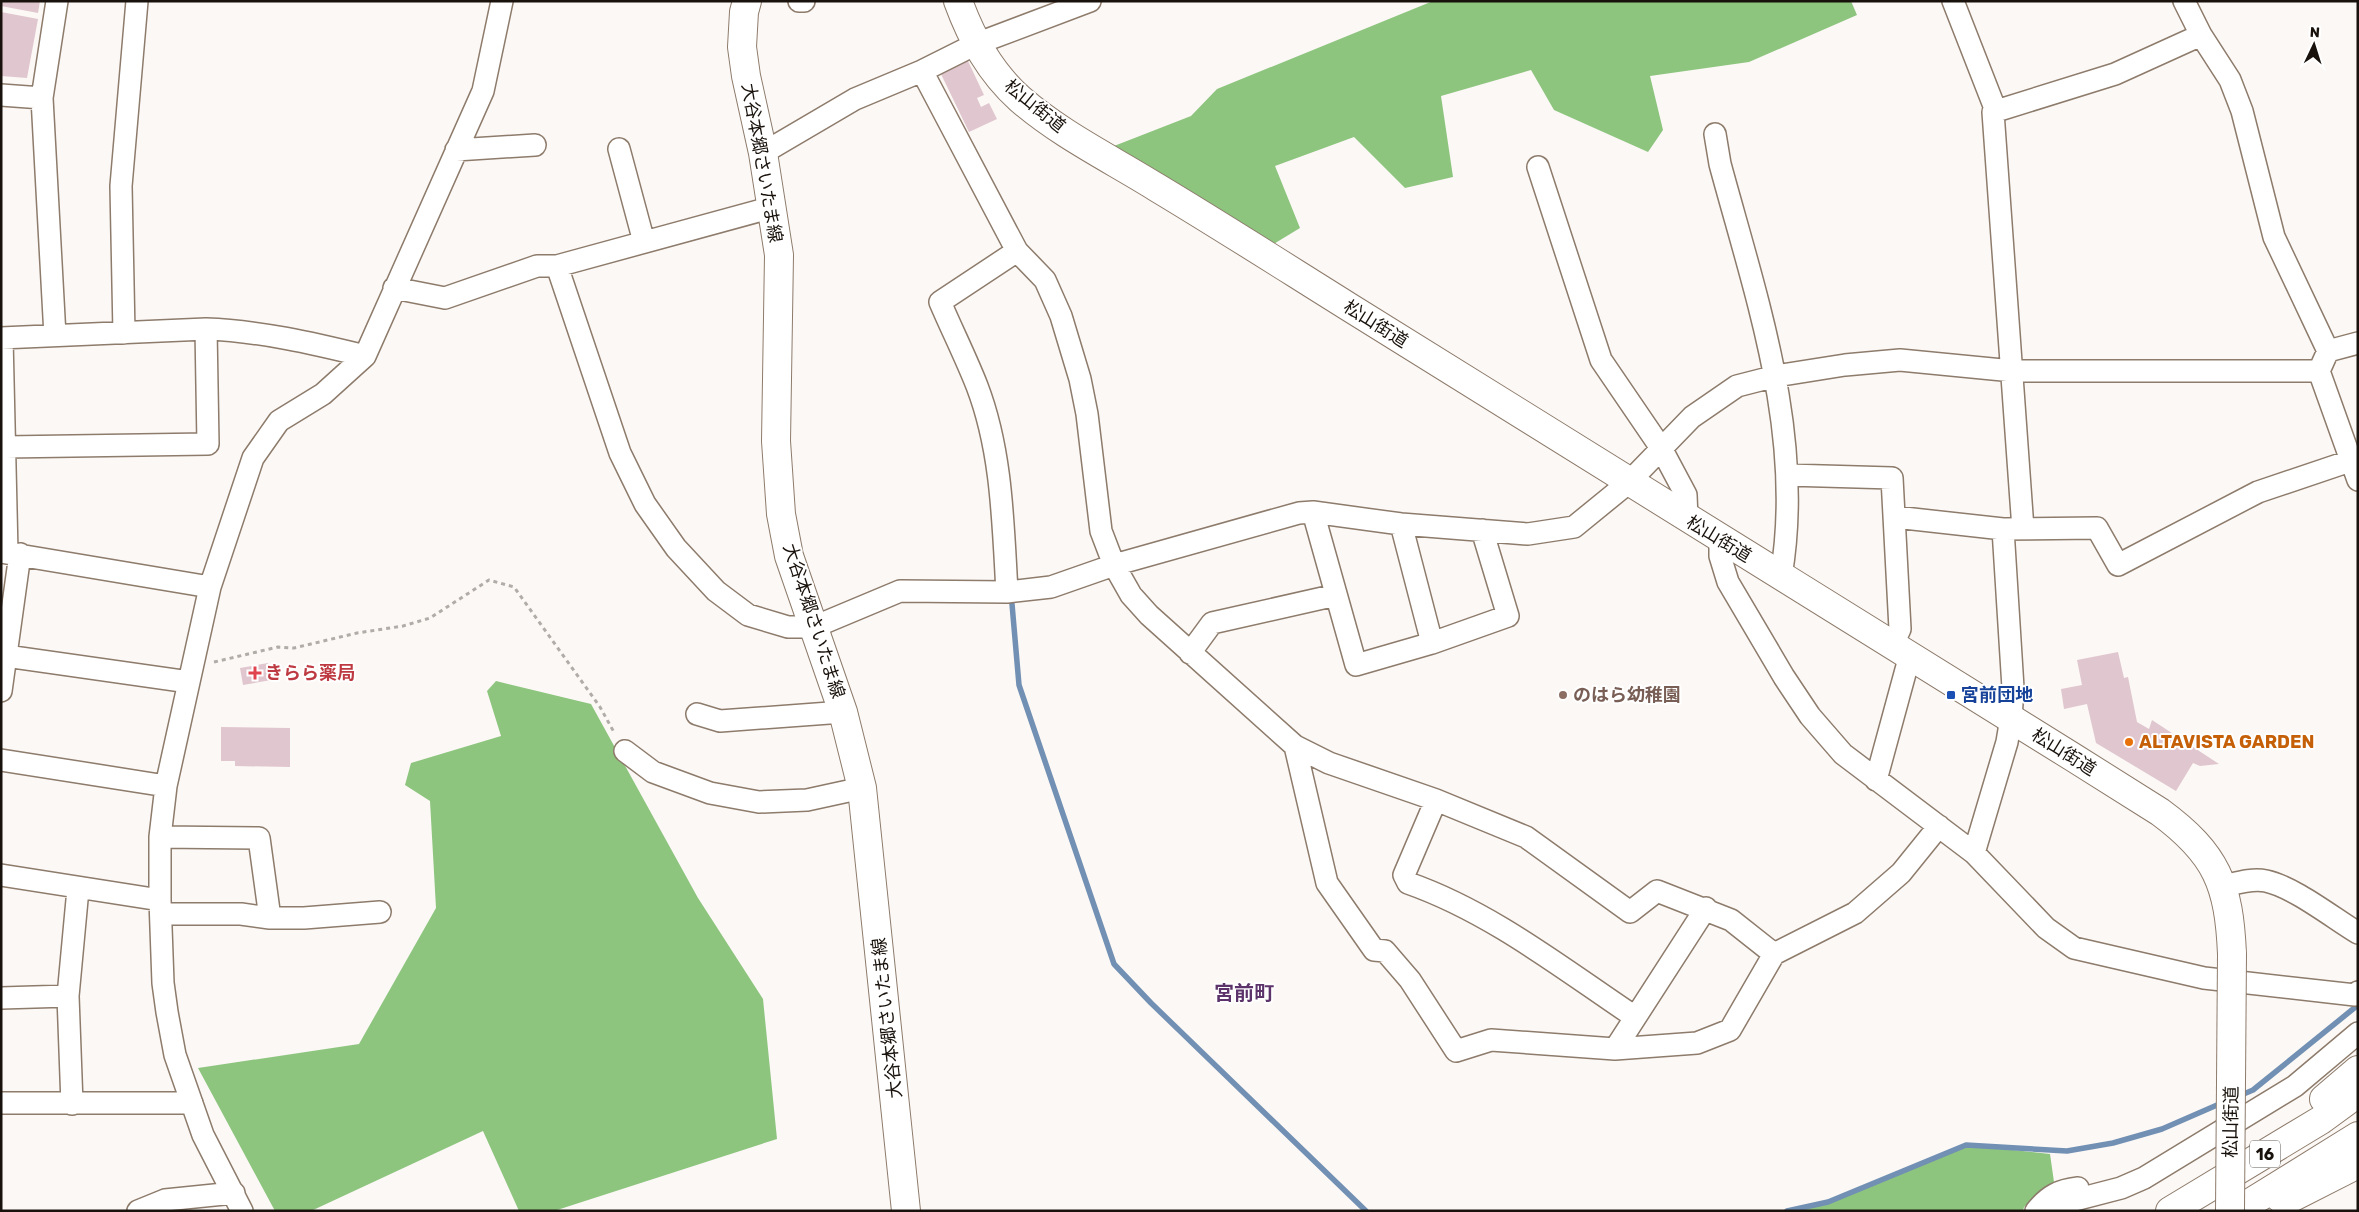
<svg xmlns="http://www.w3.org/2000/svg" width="2359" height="1212" viewBox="0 0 2359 1212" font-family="Rubik,'Noto Sans JP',sans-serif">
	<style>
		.forest { fill: #8dc57f }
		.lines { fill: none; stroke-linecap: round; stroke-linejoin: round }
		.stream { stroke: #7190b3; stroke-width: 5.5 }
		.building { fill: #e0c6cf }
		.minor-casing { stroke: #8d7b6b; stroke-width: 24 }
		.major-casing { stroke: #8d7b6b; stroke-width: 30 }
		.highway-casing { stroke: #8d7b6b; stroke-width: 30 }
		.path { stroke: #b1aca8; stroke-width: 3; stroke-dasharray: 4 4; stroke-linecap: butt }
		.minor { stroke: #fff; stroke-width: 21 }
		.major { stroke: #fff; stroke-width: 28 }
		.highway { stroke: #fff; stroke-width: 28 }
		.major-bridge-casing { stroke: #8d7b6b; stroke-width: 30; stroke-linecap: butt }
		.major-bridge { stroke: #fff; stroke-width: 28 }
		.health-dot { fill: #e0444e; stroke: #fff; stroke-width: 2 }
		.education-dot { fill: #8d6e63; stroke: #fff; stroke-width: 2 }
		.transit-dot { fill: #1a4fb4; stroke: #fff; stroke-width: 2 }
		.food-dot { fill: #e8710a; stroke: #fff; stroke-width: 2 }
		.labels { text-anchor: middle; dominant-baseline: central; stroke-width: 4; stroke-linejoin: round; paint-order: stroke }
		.shield { fill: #fff; stroke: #5e5955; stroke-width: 1 }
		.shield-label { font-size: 16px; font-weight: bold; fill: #19120c }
		.street-label { font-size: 18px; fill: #19120c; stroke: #fff }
		.health-label { font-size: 18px; font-weight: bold; fill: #be3a42; stroke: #fff; text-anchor: start }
		.education-label { font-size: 18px; font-weight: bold; fill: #785e54; stroke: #fff; text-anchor: start }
		.transit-label { font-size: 18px; font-weight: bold; fill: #164399; stroke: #fff; text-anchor: start }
		.food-label { font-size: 18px; font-weight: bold; fill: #c56008; stroke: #fff; text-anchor: start }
		.quarter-label { font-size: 20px; font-weight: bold; fill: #5c336a; stroke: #fff }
	</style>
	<rect width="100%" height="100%" fill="#fcf8f5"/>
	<path class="forest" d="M1433,1H1851L1857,15L1749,62L1650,76L1663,130L1648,152L1554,110L1531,70L1441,96L1453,177L1405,188L1354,137L1275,166L1300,228L1272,245L1114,146L1191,116L1217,89Z
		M496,681L591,704L698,898L763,999L777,1139L554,1211H519L483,1131L311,1211H275L198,1068L359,1044L436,908L430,801L405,785L411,763L501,736L487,691Z
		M1966,1145L2050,1154L2054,1182L2024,1207L2023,1211H1787L1828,1202Z"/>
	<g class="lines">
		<path class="stream" d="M1012,604L1019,685L1114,964L1151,1003L1366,1211
			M2239,1096L2253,1090L2358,1005
			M1787,1211L1828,1202L1966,1145L2067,1151L2113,1143L2162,1129L2224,1102"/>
	</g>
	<path class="building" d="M1,1H40L38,13L1,6Z
		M1,12L38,19L27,78L1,76Z
		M967,59L984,95L977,98L981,107L989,103L997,119L969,132L940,72Z
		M2118,652L2124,678L2128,677L2137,722L2149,729L2152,720L2219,764L2200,766L2193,763L2176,791L2096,743L2087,704L2064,709L2061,689L2082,685L2077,660Z
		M268,663L271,680L243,685L240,668Z
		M221,727L290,728V767L235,766V761H221Z"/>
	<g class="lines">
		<g class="minor-casing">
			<path id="minor" d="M799,1H804
				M1953,1L1996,111
				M922,71L1017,251L1045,280L1061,316L1080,379L1087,414L1101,531L1114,565L1131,595L1149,615L1295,746L1327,883L1374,950L1385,951L1410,980L1456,1051L1491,1040L1615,1049L1697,1043L1730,1030L1774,954L1855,913L1901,873L1939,826
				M1,95L42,98
				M1715,134L1720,164C1756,297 1805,436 1781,576
				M619,149L644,242
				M456,150L535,145
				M763,153L855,99L922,71L976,44L1090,1
				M1538,167L1601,360L1661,448L1686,495L1687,519
				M557,266L620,453L645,504L676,548L716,591L748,615L788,627H814L900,591L1007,592L1051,587L1114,565L1299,513L1313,512L1401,524L1528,534L1574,527L1628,483L1692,417L1737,386L1776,376L1845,365L1900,360L2013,371H2319L2328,351L2274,237L2242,111L2230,80L2201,35L2184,1
				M394,288L445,298L537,266H557L773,207
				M124,333L121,186L137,1
				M55,336L42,98L57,1
				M1,338L206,329C260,331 312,343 365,356
				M2,338L7,552
				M2328,351L2358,343
				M2319,371L2358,480
				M5,447L208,444L206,329
				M1788,475L1892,478L1900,629L1893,644
				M1313,512L1356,665L1432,643L1401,524
				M1895,517L2003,529L2097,528L2118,565L2258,492L2350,461
				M2023,529L1993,112L2115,74L2201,35
				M1720,539V556L1728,582L1784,677L1810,716L1843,754L1974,853L2046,928L2074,948L2204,978L2355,995L2358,992
				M1,552L210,587
				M1007,592C1003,523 1002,451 977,386C966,358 952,330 940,302L1017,251
				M1432,643L1508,616L1482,530
				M1190,653L1212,623L1336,595
				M6,656L189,682
				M1,691L20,554
				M697,714L720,721L843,712
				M1295,746L1329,763L1436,800L1526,837L1630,912L1657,891L1731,920L1774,954
				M625,751L653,772L710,793L759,802L807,800L862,788
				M1,760L166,786
				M1876,780L1910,655
				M1436,800L1404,875L1408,883C1491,912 1563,969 1635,1017
				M160,837L259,838L270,918
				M1974,853L2007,742L2011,718L2013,688L2003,529
				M1,875L160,900
				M2224,886C2237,883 2252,878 2266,881C2294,887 2333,918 2358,933
				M161,914H241L270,918H304L380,912
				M1,998L68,996
				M1615,1049L1706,908
				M1,1103H192
				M72,1104L68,996L78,889
				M138,1211L165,1200L234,1193
				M242,1211L203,1135L175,1055L167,1012L163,983L160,900V837L166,786L210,587L253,458L279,421L323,394L365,356L483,91L502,1
				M2036,1211C2048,1196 2059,1190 2078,1188
				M2057,1211L2067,1202L2121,1188L2144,1178L2295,1086L2358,1033"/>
		</g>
		<g class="major-casing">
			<path id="major" d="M747,1L744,12L742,47L746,76L763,153L779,255L776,441L781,514L789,556L843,712L862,788L906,1211
				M958,1C972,39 990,72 1020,99C1060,134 1111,159 1156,187C1221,226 1285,267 1349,307C1619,477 1891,642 2160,812C2217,854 2229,885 2232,954"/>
		</g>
		<g class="highway-casing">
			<path id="highway" d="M2324,1099L2358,1070
				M2280,1198H2291L2358,1164
				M2170,1211L2321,1120L2358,1093
				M2237,1211L2358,1136"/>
		</g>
		<path class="path" d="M214,662L278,647L294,648L357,633L403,626L430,618L489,580L514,587L600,707L615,734"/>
		<use href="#minor" class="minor"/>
		<use href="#major" class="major"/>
		<use href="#highway" class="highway"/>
		<g class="major-bridge-casing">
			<path id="major-bridge" d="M2230,1211L2232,954"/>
		</g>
		<use href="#major-bridge" class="major-bridge"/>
	</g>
	<path class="health-dot" d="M252.5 665.5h5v5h5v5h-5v5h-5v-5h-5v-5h5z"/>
	<circle class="education-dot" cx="1563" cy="695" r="5"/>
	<rect class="transit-dot" x="1946" y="690" width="10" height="10" rx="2.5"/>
	<circle class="food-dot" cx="2129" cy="742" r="5"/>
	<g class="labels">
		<rect class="shield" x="2250" y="1140.5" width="30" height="27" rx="4"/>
		<g class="shield-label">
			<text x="2265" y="1154">16</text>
		</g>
		<g class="street-label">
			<text transform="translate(1035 106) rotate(39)">松山街道</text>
			<text transform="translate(762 163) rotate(80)">大谷本郷さいたま線</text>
			<text transform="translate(1376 324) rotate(32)">松山街道</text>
			<text transform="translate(1719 539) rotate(31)">松山街道</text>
			<text transform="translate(814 621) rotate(72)">大谷本郷さいたま線</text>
			<text transform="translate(2064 752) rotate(32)">松山街道</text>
			<text transform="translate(887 1018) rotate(-96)">大谷本郷さいたま線</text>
			<text transform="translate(2231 1122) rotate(-89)">松山街道</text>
		</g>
		<g class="health-label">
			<text x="265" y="673">きらら薬局</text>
		</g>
		<g class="education-label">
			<text x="1573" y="695">のはら幼稚園</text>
		</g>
		<g class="transit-label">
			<text x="1961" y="695">宮前団地</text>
		</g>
		<g class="food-label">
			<text x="2139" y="742">ALTAVISTA GARDEN</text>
		</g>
		<g class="quarter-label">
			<text x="1244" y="993">宮前町</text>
		</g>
	</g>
	<rect width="2359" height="1212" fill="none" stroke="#19120c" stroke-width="5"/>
	<g transform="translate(2314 45) rotate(4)" stroke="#ffffff" stroke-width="4" paint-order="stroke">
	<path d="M0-4L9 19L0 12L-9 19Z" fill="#19120c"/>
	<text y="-8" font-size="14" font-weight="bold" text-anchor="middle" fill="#19120c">N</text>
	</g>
</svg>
